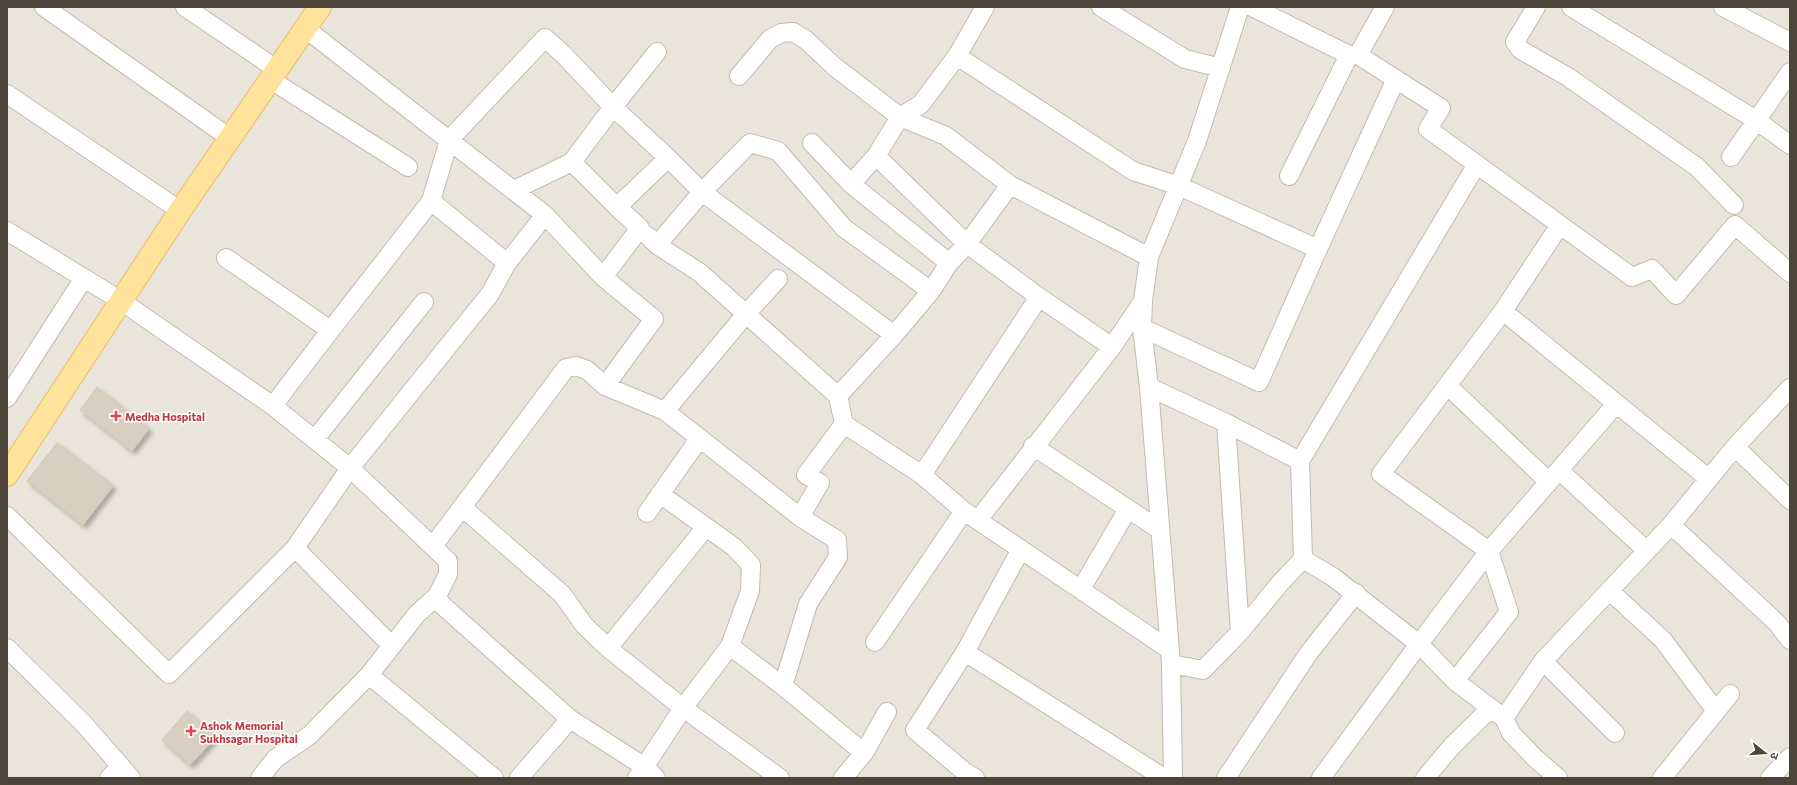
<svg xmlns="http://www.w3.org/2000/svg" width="1797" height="785" viewBox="0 0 1797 785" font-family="Commissioner,'Noto Sans Devanagari',sans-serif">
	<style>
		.residential { fill: #eae5da }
		.building { fill: #d8cfc1; stroke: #d3c7b4; filter: url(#shadow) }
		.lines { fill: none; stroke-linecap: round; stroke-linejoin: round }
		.minor-casing { stroke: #c2bbae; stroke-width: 20 }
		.major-casing { stroke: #e6c16a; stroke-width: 24 }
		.minor { stroke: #fff; stroke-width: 18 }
		.major { stroke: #ffe39c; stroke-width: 22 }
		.health-dot { fill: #e0444e; stroke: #fff; stroke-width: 1.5 }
		.labels { text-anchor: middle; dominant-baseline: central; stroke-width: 3; stroke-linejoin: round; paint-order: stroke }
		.health-label { font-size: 11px; font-weight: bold; fill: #be3a42; stroke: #fff; text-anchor: start }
	</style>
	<defs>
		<filter id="shadow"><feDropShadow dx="3.5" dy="3.5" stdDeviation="2" flood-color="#0004"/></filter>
	</defs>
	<rect width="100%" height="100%" fill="#f6f3ec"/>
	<path class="residential" d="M7,7H1790V778H7Z"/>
	<path class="building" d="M97,387L149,429L132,451L80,410Z
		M57,443L113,486L83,525L27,481Z
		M187,711L216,737L190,765L162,740Z"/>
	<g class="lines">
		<g class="minor-casing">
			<path id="minor" d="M44,7L220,131
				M185,7L266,62
				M1101,7L1185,59L1221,68
				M1252,7L1349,55H1358L1385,7
				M1536,7L1515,42L1521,50L1568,77L1697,167L1734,205
				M1571,7L1756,120L1790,145
				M1723,7L1790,42
				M306,29L545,215L603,277L654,319L605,386
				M1358,55L1441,108L1428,129L1632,277L1652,269L1676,295L1735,225L1790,273
				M957,56L1133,171L1179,186L1318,249
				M739,76L770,39L781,33L793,32L806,40L835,67L900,117L946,136L1010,185L1149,257
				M271,80L408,167
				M7,94L169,203
				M812,143L851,184L949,263
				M1731,157L1790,72
				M668,158L702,192L894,335L931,291L949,263L967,244L1010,185
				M572,162L617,207
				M1289,176L1349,55
				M851,184L876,156L900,117L921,104L957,56L985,7
				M514,190L572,162L613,107L657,52
				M431,201L449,140L545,38L563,54L613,107L668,158L617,207L640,228L603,277
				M7,231L110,294
				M648,236L657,245L699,272L838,396L844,424
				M657,245L702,192L750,143L778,151L844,228L931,291
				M226,258L330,330
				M1039,297L1112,347
				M121,301L273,406L350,468L448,561V574L437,596L441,604L570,719L645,767L656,778
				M1503,311L1709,479
				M1142,328L1259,382L1318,249L1396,79
				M1448,386L1549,482
				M1149,387L1226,423L1240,632
				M1790,388L1735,447L1671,525L1777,623L1790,640
				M838,396L894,335
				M7,398L84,278
				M273,406C324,337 379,269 431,201L507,263L545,215
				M665,411L746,314L778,279
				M1226,423L1300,461
				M315,439L424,302
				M1033,446L1160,530
				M1735,447L1790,500
				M1559,470L1647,551
				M922,475L964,511
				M660,494L734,547L751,565L750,591L730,646L683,708L780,778
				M462,507L562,594L584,625L608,648L683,708L637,778
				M647,513L699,439
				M7,516L169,674L295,548L350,468L490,294L507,263
				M978,520L1112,347L1143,301
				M433,546L566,368L576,366L587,370L605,386L665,411L800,517L820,483L806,475L844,424L922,475L1039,297L967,244L876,156
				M295,548L392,646
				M1303,559L1333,577L1419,644L1321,778
				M1081,589L1128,509
				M1610,591L1663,640L1715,710
				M875,642L964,511L1170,650
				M730,646L783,686L864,753
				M7,648L83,723L131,778
				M608,648L706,527
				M965,652L1164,778
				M1171,664L1203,670L1240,632L1281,582L1303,559L1300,461L1477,164
				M369,675L494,778
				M1455,681L1419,644L1489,551L1616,404
				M783,686L808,604L838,557L837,540L800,517
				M1504,718L1543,661
				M1615,733L1543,661L1671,525
				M109,778L121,766
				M260,778L275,759L310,735L369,675L417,614L437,596
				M519,778L570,719
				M843,778L864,753L887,712
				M975,778L965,772L915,730L965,652L1021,549
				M1173,778L1171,664L1149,387L1142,328L1143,301L1149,257L1197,141L1240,7
				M1226,778L1308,654L1356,593
				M1425,778L1452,746L1491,708
				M1558,778L1535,758L1511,733L1504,718L1455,681L1509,612L1489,551L1381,474L1503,311L1560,225
				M1662,778L1730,694
				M1770,778L1790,757"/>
		</g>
		<g class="major-casing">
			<path id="major" d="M7,475L180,211L320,7"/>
		</g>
		<use href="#minor" class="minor"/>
		<use href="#major" class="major"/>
	</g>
	<g class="health-dot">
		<path d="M114 410h4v4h4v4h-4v4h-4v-4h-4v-4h4z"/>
		<path d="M189 725h4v4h4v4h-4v4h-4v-4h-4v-4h4z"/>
	</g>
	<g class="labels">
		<g class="health-label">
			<text x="125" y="416">Medha Hospital</text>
			<text x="200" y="725">Ashok Memorial<tspan x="200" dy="13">Sukhsagar Hospital</tspan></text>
		</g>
	</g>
	<rect width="1797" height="785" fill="none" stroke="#4b4439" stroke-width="16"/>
	<g transform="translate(1765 753) rotate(107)" stroke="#ffffff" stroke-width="3" paint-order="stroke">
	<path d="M0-3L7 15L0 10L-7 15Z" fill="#4b4439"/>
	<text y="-6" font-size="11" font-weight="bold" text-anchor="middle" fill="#4b4439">उ</text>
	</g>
</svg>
